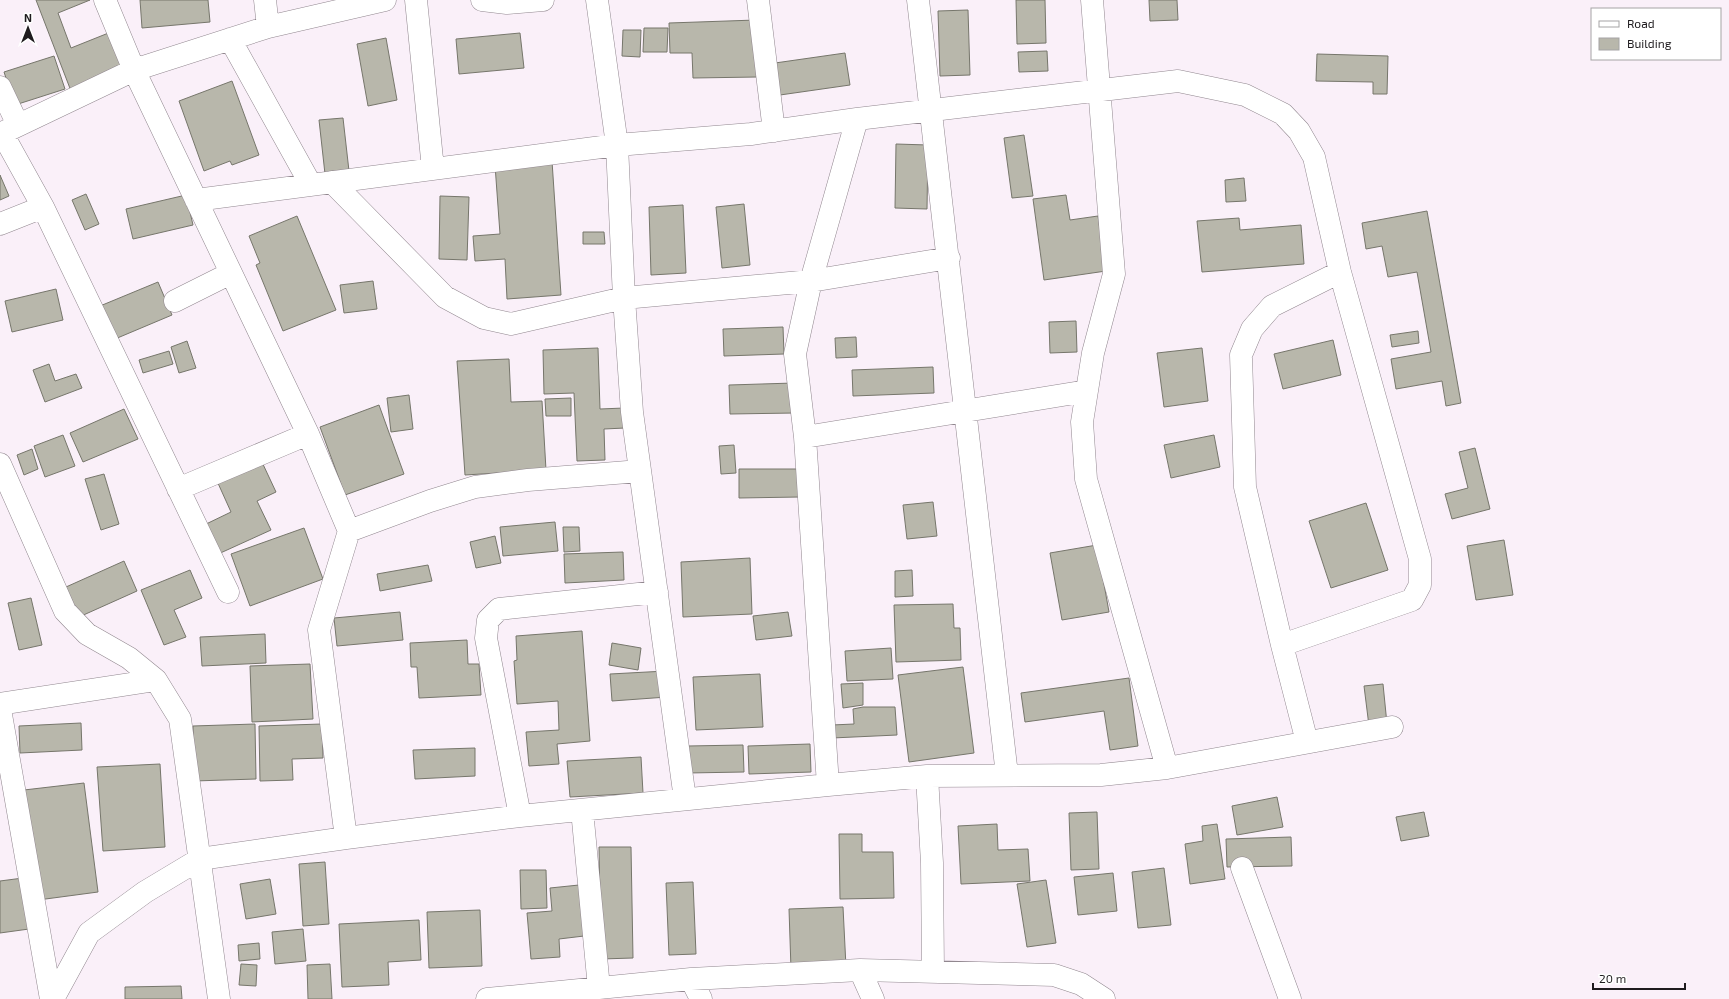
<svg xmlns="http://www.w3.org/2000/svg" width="1729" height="999" viewBox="0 0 1729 999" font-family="'Exo 2',sans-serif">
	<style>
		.building { fill: #b8b7ab; stroke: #76766b }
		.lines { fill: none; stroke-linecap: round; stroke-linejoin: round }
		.minor-casing { stroke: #91878f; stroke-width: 23 }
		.minor { stroke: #fff; stroke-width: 22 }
	</style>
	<rect width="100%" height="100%" fill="#faf0f9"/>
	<path class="building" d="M36,0H90L58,13L71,48L111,32L126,70L71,91Z
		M140,0H208L210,22L142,28Z
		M1016,0H1045L1046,43L1017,44Z
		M1149,0H1177L1178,20L1150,21Z
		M968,10L970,75L940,76L938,11Z
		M756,20L757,77L693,78L692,53H670L669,23Z
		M644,28H668L667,52H643Z
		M623,30H641L640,57L622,56Z
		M520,33L524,68L459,74L456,39Z
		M386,38L397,100L368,106L357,44Z
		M1047,51L1048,71L1019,72L1018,52Z
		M845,53L850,85L780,95L775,63Z
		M1317,54L1388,56L1387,94H1373V82L1316,81Z
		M54,56L65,89L15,105L4,72Z
		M232,81L259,155L232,165L230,161L204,171L179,101Z
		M343,118L349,171L325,174L319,120Z
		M1024,135L1033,196L1012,198L1004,138Z
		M896,144L928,145L927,209L895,208Z
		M552,161L561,295L507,299L505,259L475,261L473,236L500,234L495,165Z
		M0,175L9,196L0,200Z
		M1244,178L1246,201L1226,202L1225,180Z
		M86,194L99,224L85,230L72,200Z
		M186,195L193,225L133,239L126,209Z
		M1066,195L1070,220L1098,216L1106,271L1044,280L1033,199Z
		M440,196L469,197L467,260L439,259Z
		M744,204L750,265L722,268L716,207Z
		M683,205L686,273L651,275L649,207Z
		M1427,211L1461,403L1446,406L1442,381L1396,389L1391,359L1431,352L1417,272L1388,277L1382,246L1366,249L1362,223Z
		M297,216L336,310L283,331L256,265L260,263L249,236Z
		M1239,218L1240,230L1301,225L1304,264L1202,272L1197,221Z
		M583,232H604L605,244H583Z
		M373,281L377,309L344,313L340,285Z
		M158,282L172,315L115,339L100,306Z
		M56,289L63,320L12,332L5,301Z
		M1076,321L1077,352L1050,353L1049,322Z
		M783,327L784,354L724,356L723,329Z
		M1418,331L1419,343L1392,347L1390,335Z
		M856,337L857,357L836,358L835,338Z
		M1333,340L1341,375L1283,389L1274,354Z
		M187,341L196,368L179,373L171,347Z
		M598,348L600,409L624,408L625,428L604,429L605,460L577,461L574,393L544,394L543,350Z
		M1202,348L1208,401L1164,407L1157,353Z
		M169,351L173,364L143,373L139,360Z
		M509,359L511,402L542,401L546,470L465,475L457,361Z
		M49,364L55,381L76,374L82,388L45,402L33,370Z
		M933,367L934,393L853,396L852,370Z
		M794,383L795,413L730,414L729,385Z
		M409,395L413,429L391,432L387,398Z
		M571,398V416H546L545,399Z
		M379,405L404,474L345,495L320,427Z
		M124,409L138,439L83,462L70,433Z
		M63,435L75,466L45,477L34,446Z
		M1214,435L1220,467L1171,478L1164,445Z
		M734,445L736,473L721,474L719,446Z
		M1475,448L1490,509L1452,519L1445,494L1468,488L1459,452Z
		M32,449L38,469L24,475L17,455Z
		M261,460L276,492L257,501L271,530L216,555L202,526L231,512L217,481Z
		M739,469H800V497L739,498Z
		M104,474L119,524L101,530L85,479Z
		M933,502L937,536L907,539L903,505Z
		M1366,503L1388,570L1331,588L1309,521Z
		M555,522L558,551L503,556L500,527Z
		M563,527H579L580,551L564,552Z
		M304,528L323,579L250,606L231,554Z
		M495,536L501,563L476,568L470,542Z
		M1504,540L1513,595L1476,600L1467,546Z
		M1097,545L1109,612L1062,620L1050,553Z
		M623,552L624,580L565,583L564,554Z
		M750,558L752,614L683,617L681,562Z
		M124,561L137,591L79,617L66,587Z
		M428,565L432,581L380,591L377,574Z
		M190,570L202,598L174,610L186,637L164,645L141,590Z
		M912,570L913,596L895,597V571Z
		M31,598L42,645L19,650L8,603Z
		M953,604L954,628H960L961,660L896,662L894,605Z
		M400,612L403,640L337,646L334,618Z
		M788,612L792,636L756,640L753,616Z
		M582,631L590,741L557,744L559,764L529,766L526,732L559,730L558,701L517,704L514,661L517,660L516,636Z
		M265,634L266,663L202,666L200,637Z
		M467,640L468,664H479L481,695L419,698L417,667H411L410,643Z
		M612,643L641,648L638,670L609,665Z
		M891,648L893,679L847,681L845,651Z
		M310,664L313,719L252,722L250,666Z
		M963,667L974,753L909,762L898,675Z
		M666,671L667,697L612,701L610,674Z
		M760,674L763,727L696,730L693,677Z
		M1129,678L1138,746L1110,750L1104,711L1025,722L1021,693Z
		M863,683V705L843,708L841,684Z
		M1383,684L1387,724L1369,726L1364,686Z
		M863,707H895L897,735L832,738V725L854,724L853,709Z
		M81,723L82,750L20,753L19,726Z
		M255,724L256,779L194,781L193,726Z
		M322,724L323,758L292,759L293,780L260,781L259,726Z
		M810,744L811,772L749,774L748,746Z
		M743,745L744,772L688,773V746Z
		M475,748V776L415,779L413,750Z
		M641,757L643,793L570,797L567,761Z
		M160,764L165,847L103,851L97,767Z
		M84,783L98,892L38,900L24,790Z
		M1277,797L1283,827L1237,835L1232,806Z
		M1097,812L1099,869L1071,870L1069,813Z
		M1424,812L1429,836L1401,841L1396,817Z
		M997,824L998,850L1028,849L1030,881L961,884L958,826Z
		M1217,824L1225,879L1190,884L1185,844L1203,841L1202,826Z
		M839,834H862V852H893L894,898L840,899Z
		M1291,837L1292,866L1227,867L1226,839Z
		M599,847H631L633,958L601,959Z
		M325,862L329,924L303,926L299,864Z
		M1164,868L1171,925L1138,928L1132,872Z
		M520,870H546L547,908L521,909Z
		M1113,873L1117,911L1078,915L1074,877Z
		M23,878L29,929L0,933V881Z
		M270,879L276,914L246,919L240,884Z
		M1046,880L1056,943L1027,947L1017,884Z
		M693,882L696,954L669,955L666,883Z
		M579,885L584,936L559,939L560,957L531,959L527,913L552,911L550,888Z
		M843,907L846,967L791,969L789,909Z
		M480,910L482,966L429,968L427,912Z
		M419,920L421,960L388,962L389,985L342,987L339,924Z
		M303,929L306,961L275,964L272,932Z
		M259,943L260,959L239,961L238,945Z
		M241,964L257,965L256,986L239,985Z
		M330,964L332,999H308L307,965Z
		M181,986L182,999H125V987Z"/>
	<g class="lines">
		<g class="minor-casing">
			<path id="minor" d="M105,0L134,70L308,434L178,489
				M265,0L268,27
				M416,0L433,169
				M482,0L507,3L543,0
				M597,0L617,145L751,134L857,119L1178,81L1245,95L1283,114L1299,131L1314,157L1340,272L1420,559V585L1412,600L1282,645L1307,742
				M758,0L774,131
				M918,0L1007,775
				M1092,0L1114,274L1093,353L1082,422L1086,479L1167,768
				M230,39L311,185
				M0,87L18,125
				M0,134L134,70L268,27L385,0
				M332,182L445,297L484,318L511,324L624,298L811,281L949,258
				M196,200L617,145L624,298L632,412L685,799
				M43,207L228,592
				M0,224L43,207L2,133
				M175,301L231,273
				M805,437L1087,391
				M0,464L65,611L87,634L129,658L156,680L180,719L219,999
				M349,531L430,501L475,487L528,480L640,471
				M1282,645L1245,487L1241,355L1252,329L1272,306L1340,272
				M0,704L156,680
				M0,709L51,999
				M927,776L1101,775L1167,768L1392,727
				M828,785L927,776L932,863L933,972
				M582,810L599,988
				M520,816L486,638L488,620L499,609L657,592
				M346,838L520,816L828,785L805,437L795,354L811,281L857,119
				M1242,868L1290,999
				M860,970L873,999
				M691,979L701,999
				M53,999L89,933L145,892L200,859L346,838L319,630L349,531L308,434
				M487,999L691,979L860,970L1054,975L1081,984L1104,999"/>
		</g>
		<use href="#minor" class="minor"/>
	</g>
	<rect x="1591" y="8" width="130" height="52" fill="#ffffff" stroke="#a5a4a5"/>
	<rect x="1599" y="21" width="20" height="6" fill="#ffffff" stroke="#a5a4a5"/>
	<text x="1627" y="28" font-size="12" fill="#1e1b1e">Road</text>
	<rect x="1599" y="38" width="20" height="12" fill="#b8b7ab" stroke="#a5a4a5"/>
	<text x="1627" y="48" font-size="12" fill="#1e1b1e">Building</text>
	<g transform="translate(28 28)" stroke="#ffffff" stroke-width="3" paint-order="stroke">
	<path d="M0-3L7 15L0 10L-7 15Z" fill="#1e1b1e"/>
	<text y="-6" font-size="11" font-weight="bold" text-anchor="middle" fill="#1e1b1e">N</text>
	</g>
	<path d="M1593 983v6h92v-6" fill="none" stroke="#1e1b1e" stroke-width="2"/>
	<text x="1599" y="983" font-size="12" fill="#1e1b1e" stroke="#ffffff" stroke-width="3" paint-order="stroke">20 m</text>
</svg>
